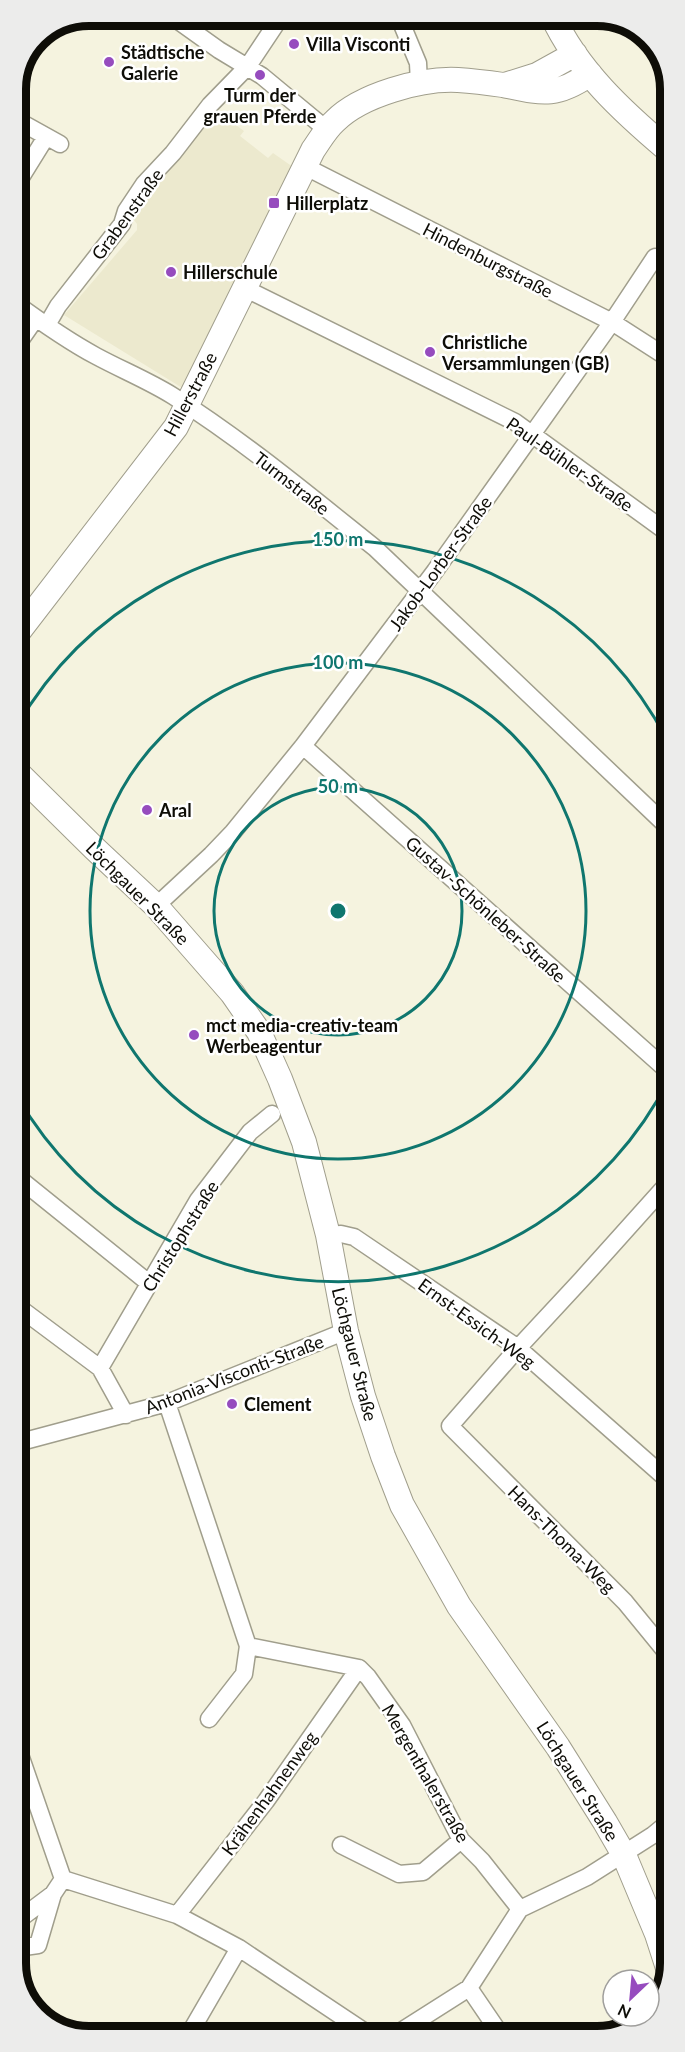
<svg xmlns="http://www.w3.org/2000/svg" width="685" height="2052" viewBox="0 0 685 2052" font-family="Lato,sans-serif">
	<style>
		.built { fill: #ece9ce }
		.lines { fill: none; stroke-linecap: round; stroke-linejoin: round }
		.street-casing { stroke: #a09e8c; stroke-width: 19 }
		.secondary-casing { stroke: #a09e8c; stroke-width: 26 }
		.street { stroke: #fff; stroke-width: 16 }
		.secondary { stroke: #fff; stroke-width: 24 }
		.ring { fill: none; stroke: #0f766e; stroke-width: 3 }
		.poi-dot { fill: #964cbe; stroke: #fff; stroke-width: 2 }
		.labels { text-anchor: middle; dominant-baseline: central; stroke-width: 5; stroke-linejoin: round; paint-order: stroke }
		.poi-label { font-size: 18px; font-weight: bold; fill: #0e0d07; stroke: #fff; text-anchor: start }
		.street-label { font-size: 18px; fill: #0e0d07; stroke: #fff }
		.rim { fill: none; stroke: #0e0d07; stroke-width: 8 }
		.centre { fill: #0f766e; stroke: #fff; stroke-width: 3 }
		.ring-label { font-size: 18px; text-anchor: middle; font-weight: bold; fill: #0f766e; stroke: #fff; stroke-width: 5; stroke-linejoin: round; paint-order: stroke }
	</style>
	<rect width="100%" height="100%" fill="#f5f3df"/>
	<path class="built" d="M213,108L244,131L240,136L268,158L273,153L293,167L184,389L64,315L137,230V224L131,216Z"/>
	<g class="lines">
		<g class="street-casing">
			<path id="street" d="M170,15L219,50L262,76L326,129
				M398,15L418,63L419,83
				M15,119L60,144
				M306,167L612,322L668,358
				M15,187L46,137
				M244,288L515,422L668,533
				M15,303C41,322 68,341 96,356C122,370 149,381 173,396C244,441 310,496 375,548L669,828
				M47,325L58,306L122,224L126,211L144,184L173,153L210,105L248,66L282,15
				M15,348L36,318
				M303,746L669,1072
				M156,906L211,855L233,832L303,746L435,571L612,322L655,257
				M16,1176L150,1284
				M669,1182L582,1279L518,1348L450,1426L625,1602L670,1657
				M328,1235L341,1234L354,1237L518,1348L669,1481
				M17,1306L100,1368L126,1415
				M100,1368L198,1200L250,1132L272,1114
				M167,1403L248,1646L244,1674L209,1719
				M17,1443L167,1403L346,1331
				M248,1646L359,1668L368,1677L402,1725L461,1840L482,1861L520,1909
				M17,1746L63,1879L177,1915L239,1948L371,2036
				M341,1845L399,1874L423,1872L461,1840
				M177,1915L266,1801L359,1668
				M17,1921L53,1894
				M17,1943L24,1947L38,1945L53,1894L63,1879
				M469,1988L501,2035
				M395,2035L469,1988L520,1909L587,1877L653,1835L670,1821
				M188,2036L239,1948"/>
		</g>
		<g class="secondary-casing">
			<path id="secondary" d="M552,15C577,70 623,112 668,150
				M505,85L537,75L575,54
				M16,635L176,427L313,150C320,140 326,129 335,121C361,95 421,78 458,80C473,81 489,83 503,85C542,93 555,98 590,74
				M16,771L94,848L156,906L232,993L259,1032L280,1079L304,1142L328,1235L346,1331L363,1396L383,1456L402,1505L459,1606L558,1747L605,1822L624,1855L657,1934L668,1968"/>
		</g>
		<use href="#street" class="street"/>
		<use href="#secondary" class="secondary"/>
	</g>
	<g class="ring">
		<circle cx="338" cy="911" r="124"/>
		<circle cx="338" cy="911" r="248"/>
		<path d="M669 1079A371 371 0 0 1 17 1096M17 726A371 371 0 0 1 667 740"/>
	</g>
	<g class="poi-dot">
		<circle cx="294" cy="44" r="6"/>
		<circle cx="109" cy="62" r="6"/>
		<circle cx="260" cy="75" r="6"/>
		<rect x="268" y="197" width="12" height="12" rx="3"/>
		<circle cx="171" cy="272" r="6"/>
		<circle cx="430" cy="352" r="6"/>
		<circle cx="147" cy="810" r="6"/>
		<circle cx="194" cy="1035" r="6"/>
		<circle cx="232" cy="1404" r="6"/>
	</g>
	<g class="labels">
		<g class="poi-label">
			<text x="306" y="44">Villa Visconti</text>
			<text x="121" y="52">Städtische<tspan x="121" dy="21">Galerie</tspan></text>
			<text x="260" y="95" text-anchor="middle">Turm der<tspan x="260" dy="21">grauen Pferde</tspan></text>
			<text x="286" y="203">Hillerplatz</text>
			<text x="183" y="272">Hillerschule</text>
			<text x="442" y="342">Christliche<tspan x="442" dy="21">Versammlungen (GB)</tspan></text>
			<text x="159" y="810">Aral</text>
			<text x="206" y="1025">mct media-creativ-team<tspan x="206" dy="21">Werbeagentur</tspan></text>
			<text x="244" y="1404">Clement</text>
		</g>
		<g class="street-label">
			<text transform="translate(127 214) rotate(-54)">Grabenstraße</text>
			<text transform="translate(488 260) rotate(27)">Hindenburgstraße</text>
			<text transform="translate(190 394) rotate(-62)">Hillerstraße</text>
			<text transform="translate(570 464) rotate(35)">Paul-Bühler-Straße</text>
			<text transform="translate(292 483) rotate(38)">Turmstraße</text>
			<text transform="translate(440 563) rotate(-54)">Jakob-Lorber-Straße</text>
			<text transform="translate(138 893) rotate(45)">Löchgauer Straße</text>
			<text transform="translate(486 909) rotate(42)">Gustav-Schönleber-Straße</text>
			<text transform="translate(180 1236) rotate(-58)">Christophstraße</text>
			<text transform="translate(477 1323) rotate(36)">Ernst-Essich-Weg</text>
			<text transform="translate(355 1354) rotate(76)">Löchgauer Straße</text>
			<text transform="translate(234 1374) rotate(-21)">Antonia-Visconti-Straße</text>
			<text transform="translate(562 1539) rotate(45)">Hans-Thoma-Weg</text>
			<text transform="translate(426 1773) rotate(60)">Mergenthalerstraße</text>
			<text transform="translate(578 1781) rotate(58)">Löchgauer Straße</text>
			<text transform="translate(269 1793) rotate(-54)">Krähenhahnenweg</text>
		</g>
	</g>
	<path d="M0 0H685V2052H0ZM89 26H597A63 63 0 0 1 660 89V1963A63 63 0 0 1 597 2026H89A63 63 0 0 1 26 1963V89A63 63 0 0 1 89 26Z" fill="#ececeb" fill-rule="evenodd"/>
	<path class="rim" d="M89 26H597A63 63 0 0 1 660 89V1963A63 63 0 0 1 597 2026H89A63 63 0 0 1 26 1963V89A63 63 0 0 1 89 26Z"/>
	<circle cx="338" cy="911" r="9" class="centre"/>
	<g class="ring-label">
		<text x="338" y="546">150 m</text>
		<text x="338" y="669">100 m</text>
		<text x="338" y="793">50 m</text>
	</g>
	<g transform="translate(631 1998) rotate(206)"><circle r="28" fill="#ffffff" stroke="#9f9e9c" stroke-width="1.5"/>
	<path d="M0-4.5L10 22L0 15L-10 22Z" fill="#964cbe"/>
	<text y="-9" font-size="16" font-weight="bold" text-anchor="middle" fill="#0e0d07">N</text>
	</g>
</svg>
